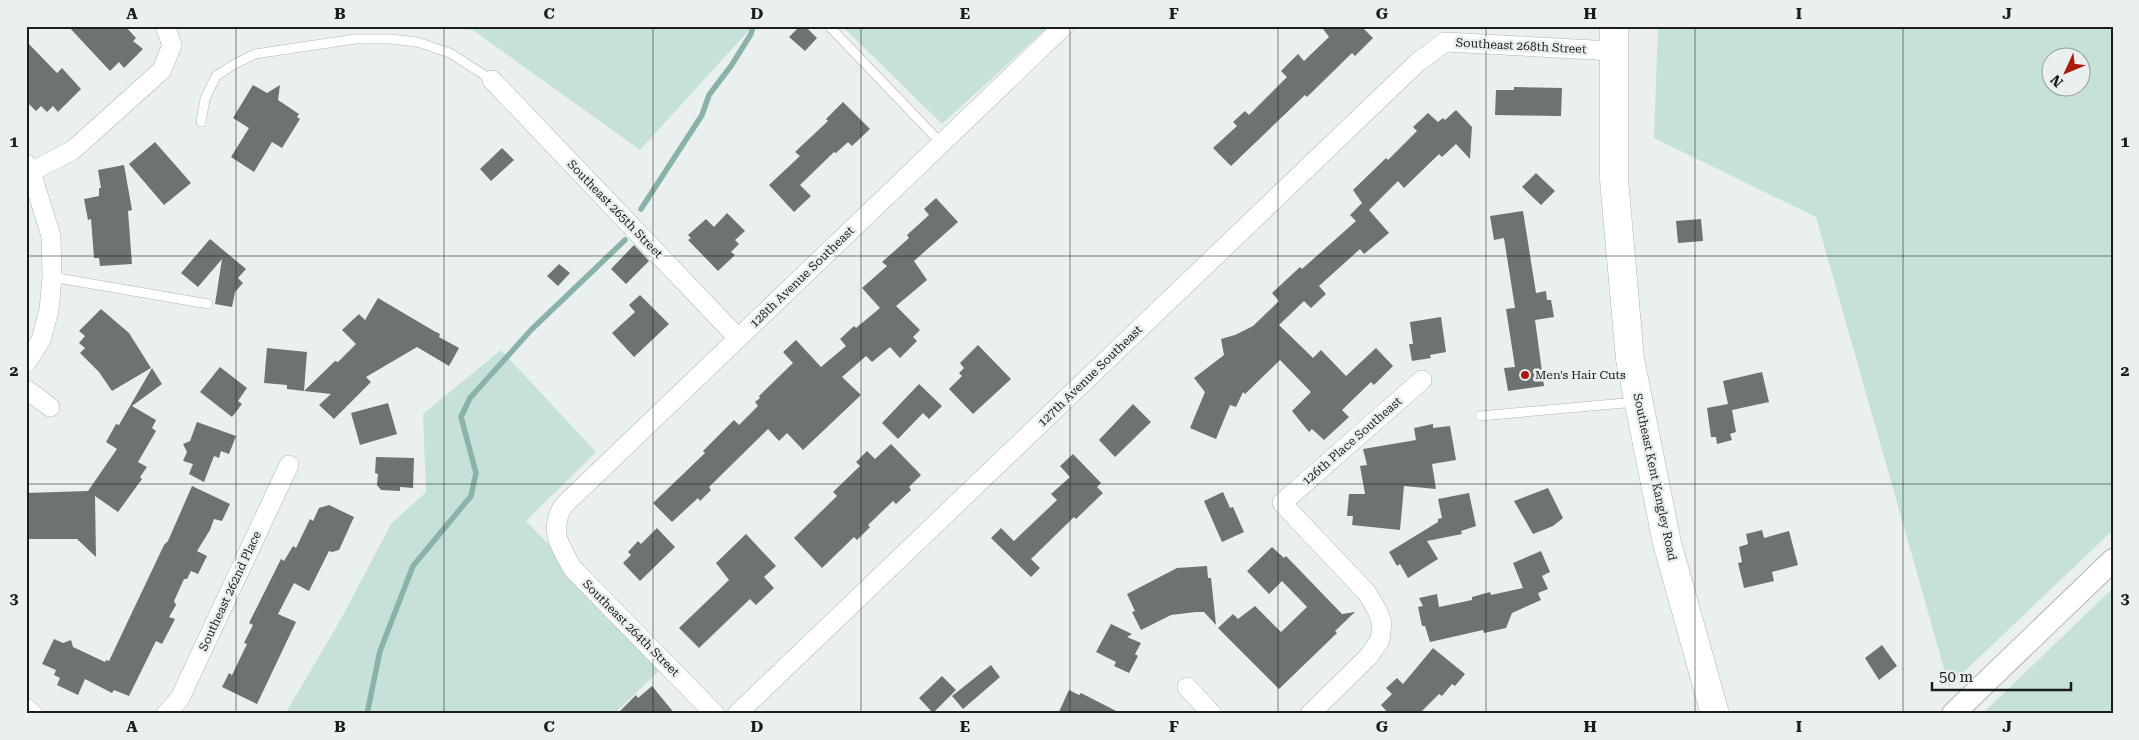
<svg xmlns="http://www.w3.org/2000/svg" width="2139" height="740" viewBox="0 0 2139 740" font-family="'Roboto Serif',serif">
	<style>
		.green { fill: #c6e1da; fill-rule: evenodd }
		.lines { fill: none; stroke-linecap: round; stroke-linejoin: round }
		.stream { stroke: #8bb2a9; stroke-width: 5.5 }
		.building { fill: #6d7371 }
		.service-casing { stroke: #afb6b4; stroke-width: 10 }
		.minor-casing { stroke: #afb6b4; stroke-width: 20 }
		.tertiary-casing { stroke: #afb6b4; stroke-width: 24 }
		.primary-casing { stroke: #afb6b4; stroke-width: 29 }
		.service { stroke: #fff; stroke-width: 9 }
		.minor { stroke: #fff; stroke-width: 19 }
		.tertiary { stroke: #fff; stroke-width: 22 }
		.primary { stroke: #fff; stroke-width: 28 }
		.grid { fill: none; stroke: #1b1d1d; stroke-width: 1; stroke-opacity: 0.55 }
		.poi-dot { fill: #ab1a0f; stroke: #eaf0ef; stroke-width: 2 }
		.labels { text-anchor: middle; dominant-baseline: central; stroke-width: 5; stroke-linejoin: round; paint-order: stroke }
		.street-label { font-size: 12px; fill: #1b1d1d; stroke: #eaf0ef }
		.poi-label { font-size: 12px; fill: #1b1d1d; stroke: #eaf0ef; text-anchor: start }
		.neatline { fill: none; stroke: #1b1d1d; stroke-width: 2 }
		.grid-label { font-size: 16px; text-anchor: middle; font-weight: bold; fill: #1b1d1d }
	</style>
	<rect width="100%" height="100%" fill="#eaf0ef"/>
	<path class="green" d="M435,26H753L640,150L473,30Z
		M842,26H1049L942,124Z
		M1658,26H2113V530L1949,686L1816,217L1654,138ZM2052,58H2082V88H2052Z
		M501,350L596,452L526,521L666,664L614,714H285L341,619L391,524L426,492L423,414Z
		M2113,588V714H1982Z"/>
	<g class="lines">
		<path class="stream" d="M641,209L702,115L709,95L731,66L751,34L753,26
			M367,714L380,651L413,566L471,496L476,473L461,417L470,398L531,330L625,240"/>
	</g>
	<path class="building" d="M68,26H125L136,38L133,41L143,49L124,68L119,62L110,71Z
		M800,26H805L817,38L805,51L789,37Z
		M1321,26H1361L1373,38L1355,56L1352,53L1307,97L1305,95L1231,166L1213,148L1237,126L1233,122L1245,111L1249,115L1287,77L1281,71L1298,54L1304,61L1329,37Z
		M26,41L57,73L62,68L81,89L58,112L53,106L47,112L41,106L36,111L26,101Z
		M253,85L267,93L280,85L278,100L299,114L297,117L300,119L282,148L272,142L254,172L231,157L249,128L233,118Z
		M1514,87L1562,88L1561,116L1495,115L1496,90H1514Z
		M843,102L870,129L852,146L848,142L836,153L834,152L800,185L811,196L794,212L769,185L800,156L795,152L828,121L826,119Z
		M1456,110L1472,127L1470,159L1456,144L1442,157L1439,154L1404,188L1398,181L1369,210L1389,233L1364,254L1360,249L1319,286L1326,294L1311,308L1304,301L1279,325L1313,358L1321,350L1346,376L1376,348L1393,366L1374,385L1371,382L1342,410L1349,417L1324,440L1312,429L1309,432L1292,411L1311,392L1280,360L1245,394L1243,392L1236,407L1230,405L1216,439L1190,428L1205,392L1194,378L1224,355L1221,339L1235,335L1253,326L1279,301L1272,293L1300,267L1302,269L1356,221L1350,215L1362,203L1353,190L1386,158L1388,160L1417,131L1413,127L1428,113L1438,122L1443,118L1445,120Z
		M155,142L191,183L164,205L129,164Z
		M502,148L514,160L491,181L480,169Z
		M124,165L132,210L128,211L132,264L100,266L99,258H94L91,219L88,220L84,199L99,196V188H101L98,170Z
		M1536,173L1555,191L1541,205L1522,187Z
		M936,198L958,222L914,261L927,280L896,306L920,330L913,337L917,341L900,358L890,347L872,362L866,356L842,377L861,395L803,450L787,433L779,441L768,429L709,487L711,490L700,501L698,498L672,522L653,503L705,453L703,451L734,420L739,425L758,406L755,402L760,398L759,396L793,363L783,352L796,340L821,367L846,346L840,339L854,326L856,328L880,308L862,288L887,266L882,262L909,238L907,235L929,215L924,209Z
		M1523,211L1536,293L1546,291L1547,300H1551L1554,317L1535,320L1544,386L1508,391L1504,368L1515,367L1506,309L1515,308L1504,238L1494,240L1490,216Z
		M727,213L745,231L735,240L739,244L731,252L735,255L718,271L688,240L691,238L688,235L706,219L714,227Z
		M1701,219L1703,241L1678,243L1676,221Z
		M210,239L246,269L238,278L243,283L235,292L232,307L215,304L222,259L198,287L181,273Z
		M634,245L649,261L626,284L611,269Z
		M559,264L570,273L558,286L547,276Z
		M640,295L669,324L634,357L612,333L635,312L629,305Z
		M378,298L434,331L440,334L439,337L459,348L449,366L417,347L366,377L371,382L334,419L319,405L331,394L304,391L335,361L338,362L356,344L342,330L359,314L365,320Z
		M101,309L129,333L151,368L112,391L99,372L80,353L85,348L79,343L85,336L79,331Z
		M1441,317L1446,352L1430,355L1431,358L1412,361L1409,344H1413L1410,322Z
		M978,345L1011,379L973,414L949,389L962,376L959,373L964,368L960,363Z
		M267,348L307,352L304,391L287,389V385L264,383Z
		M220,367L247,388L238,401L242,404L232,417L200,392Z
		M152,368L162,384L132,406L156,420L152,428L156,431L138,462L147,467L140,477L142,479L118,512L95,496L96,557L77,539H26V493L88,491L117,449L106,442L116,424L119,425Z
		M1762,372L1769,402L1732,410L1736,432L1730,434L1732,440L1717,444L1716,437H1711L1707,408L1728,404L1723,381Z
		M919,384L942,406L929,419L923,413L898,439L882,423Z
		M388,403L397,434L360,445L351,413Z
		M1133,404L1151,422L1115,457L1099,440Z
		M197,422L236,436L229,454L221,451L219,458L214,456L204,482L189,474L193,464L183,461L187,452L183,444L190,441Z
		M1433,424V428L1450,426L1456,460L1432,464L1436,489L1404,486L1400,530L1352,525L1353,516H1347L1349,494H1365L1360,466L1367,465L1363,449L1416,440L1414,428Z
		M891,444L921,475L909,487L911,490L896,504L893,501L868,525L870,527L857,540L854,537L822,568L794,538L837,496L833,492L860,466L856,462L867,451L875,459Z
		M1073,454L1101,483L1097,487L1103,493L1076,519L1074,517L1031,559L1040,568L1031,577L991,538L1001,528L1014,541L1057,500L1051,494L1070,477L1060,466Z
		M376,457L414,458L413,488L400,487V491L381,490L377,485L378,474L375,473Z
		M192,486L230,504L222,521L214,519L210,530L197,551L207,556L198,574L191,571L187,579H184L174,601L176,605L169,617L175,619L162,644L156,641L129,696L114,690L112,693L85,679L78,695L57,685L60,678L54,675L56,670L42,664L54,639L63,643L71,640L73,647L105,662L106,660L109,661L164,545L168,541Z
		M1548,488L1563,518L1553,526L1533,534L1514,501Z
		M1223,492L1230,508L1233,507L1244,532L1222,542L1204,501Z
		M1469,493L1476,526L1461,531L1462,534L1427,541L1438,559L1408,578L1400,564L1397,566L1389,552L1438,522V519L1442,518L1438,499Z
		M329,505L354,517L339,550L332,552L329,551L309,591L294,583L278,614L296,622L257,704L222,687L229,673L232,675L247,644L244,643L253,625L249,623L281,559L284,561L293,546L296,548L310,519L313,521L319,508Z
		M657,528L675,547L640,581L623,563L631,555L628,552L638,541L641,544Z
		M1762,530L1764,538L1789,531L1798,565L1772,572L1774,581L1744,588L1738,563L1742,562L1739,547L1748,544L1746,534Z
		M746,534L776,566L764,577L774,588L756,605L750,599L699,648L679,628L729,580L716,563Z
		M1272,547L1284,558L1286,556L1342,614L1355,612L1335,631L1337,633L1279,689L1218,628L1233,614L1238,619L1255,606L1281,632L1307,607L1282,581L1269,594L1247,571Z
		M1541,551L1550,572L1542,576L1548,589L1538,593L1541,600L1512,613L1506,628L1484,633L1483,630L1430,642L1425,626H1422L1418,607L1423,606L1419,598L1437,594L1439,607L1472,600V597L1490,592L1491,595L1523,588L1513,563Z
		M1207,566L1208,578H1211L1216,625L1204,612H1196L1171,615L1141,630L1132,612L1135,611L1127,594L1177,568Z
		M1111,624L1132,634L1127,637L1141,643L1135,654L1138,656L1129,673L1114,666L1116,662L1096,652Z
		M1882,645L1897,666L1879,680L1865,658Z
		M1433,648L1465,674L1455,686L1452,684L1442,696L1439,694L1419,714H1389L1381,705L1392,694L1386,688L1397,678L1403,684Z
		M991,665L1000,677L963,709L952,696Z
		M942,676L956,690L933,713L919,698Z
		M652,686L675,714H617L636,695L638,698Z
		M1069,690L1079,695L1081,693L1122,714H1058Z"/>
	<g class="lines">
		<g class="service-casing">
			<path id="service" d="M829,26L941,143
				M201,122L205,99L216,76L233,65L255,54L355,39H391L417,42L450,53L492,80
				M52,277L208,304
				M1480,416L1636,402"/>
		</g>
		<g class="minor-casing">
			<path id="minor" d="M1445,42L1613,51
				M492,80L738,338
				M26,164L31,172L51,236L52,277L49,310L41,340L26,363
				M31,172L73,150L162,70L172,45L165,26
				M26,389L50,407
				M1187,687L1212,714
				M26,708L33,714
				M166,714L180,698L289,465
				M715,714L573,569C560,547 548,529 564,505L1064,26
				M737,714L1418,62L1445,42
				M1310,714L1369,656L1380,640L1382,623L1377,610L1367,593L1282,503L1422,380"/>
		</g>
		<g class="tertiary-casing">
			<path id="tertiary" d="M1953,714L2113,560"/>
		</g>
		<g class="primary-casing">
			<path id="primary" d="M1614,26V179L1630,359L1667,543L1715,714"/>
		</g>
		<use href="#service" class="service"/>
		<use href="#minor" class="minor"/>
		<use href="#tertiary" class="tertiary"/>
		<use href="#primary" class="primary"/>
	</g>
	<path class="grid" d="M236,26V714M444,26V714M653,26V714M861,26V714M1070,26V714M1278,26V714M1486,26V714M1695,26V714M1903,26V714M26,256H2113M26,484H2113"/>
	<circle class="poi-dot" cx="1525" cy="375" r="5"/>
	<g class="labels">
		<g class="street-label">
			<text transform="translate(1521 46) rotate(3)">Southeast 268th Street</text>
			<text transform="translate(615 209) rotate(46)">Southeast 265th Street</text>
			<text transform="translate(802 277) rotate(-44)">128th Avenue Southeast</text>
			<text transform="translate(1090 376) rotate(-44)">127th Avenue Southeast</text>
			<text transform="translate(1352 441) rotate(-41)">126th Place Southeast</text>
			<text transform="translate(1655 477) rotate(78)">Southeast Kent Kangley Road</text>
			<text transform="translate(230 591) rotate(-65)">Southeast 262nd Place</text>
			<text transform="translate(631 628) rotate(45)">Southeast 264th Street</text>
		</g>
		<g class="poi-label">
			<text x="1535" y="375">Men's Hair Cuts</text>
		</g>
	</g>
	<rect width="2139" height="740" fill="none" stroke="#eaf0ef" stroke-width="55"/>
	<g transform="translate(2066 72) rotate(226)"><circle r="24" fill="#eaf0ef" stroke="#979c9b"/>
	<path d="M0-4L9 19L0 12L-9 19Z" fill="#ab1a0f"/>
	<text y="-8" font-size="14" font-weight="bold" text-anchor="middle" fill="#1b1d1d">N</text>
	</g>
	<path d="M1932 682v8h139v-8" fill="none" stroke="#1b1d1d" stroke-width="2.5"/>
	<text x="1939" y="682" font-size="15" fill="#1b1d1d" stroke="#eaf0ef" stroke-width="4" paint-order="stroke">50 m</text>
	<rect x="28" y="28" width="2084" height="684" class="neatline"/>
	<g class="grid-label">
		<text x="132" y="19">A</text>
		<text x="340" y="19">B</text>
		<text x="549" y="19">C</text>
		<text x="757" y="19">D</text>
		<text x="965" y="19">E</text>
		<text x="1174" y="19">F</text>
		<text x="1382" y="19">G</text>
		<text x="1590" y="19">H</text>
		<text x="1799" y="19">I</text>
		<text x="2007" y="19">J</text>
		<text x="14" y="147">1</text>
		<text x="2125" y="147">1</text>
		<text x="14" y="376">2</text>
		<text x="2125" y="376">2</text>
		<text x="14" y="604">3</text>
		<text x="2125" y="604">3</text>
		<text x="132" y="732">A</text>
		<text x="340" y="732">B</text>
		<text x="549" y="732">C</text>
		<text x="757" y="732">D</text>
		<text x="965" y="732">E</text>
		<text x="1174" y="732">F</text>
		<text x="1382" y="732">G</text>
		<text x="1590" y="732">H</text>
		<text x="1799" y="732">I</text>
		<text x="2007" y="732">J</text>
	</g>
</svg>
